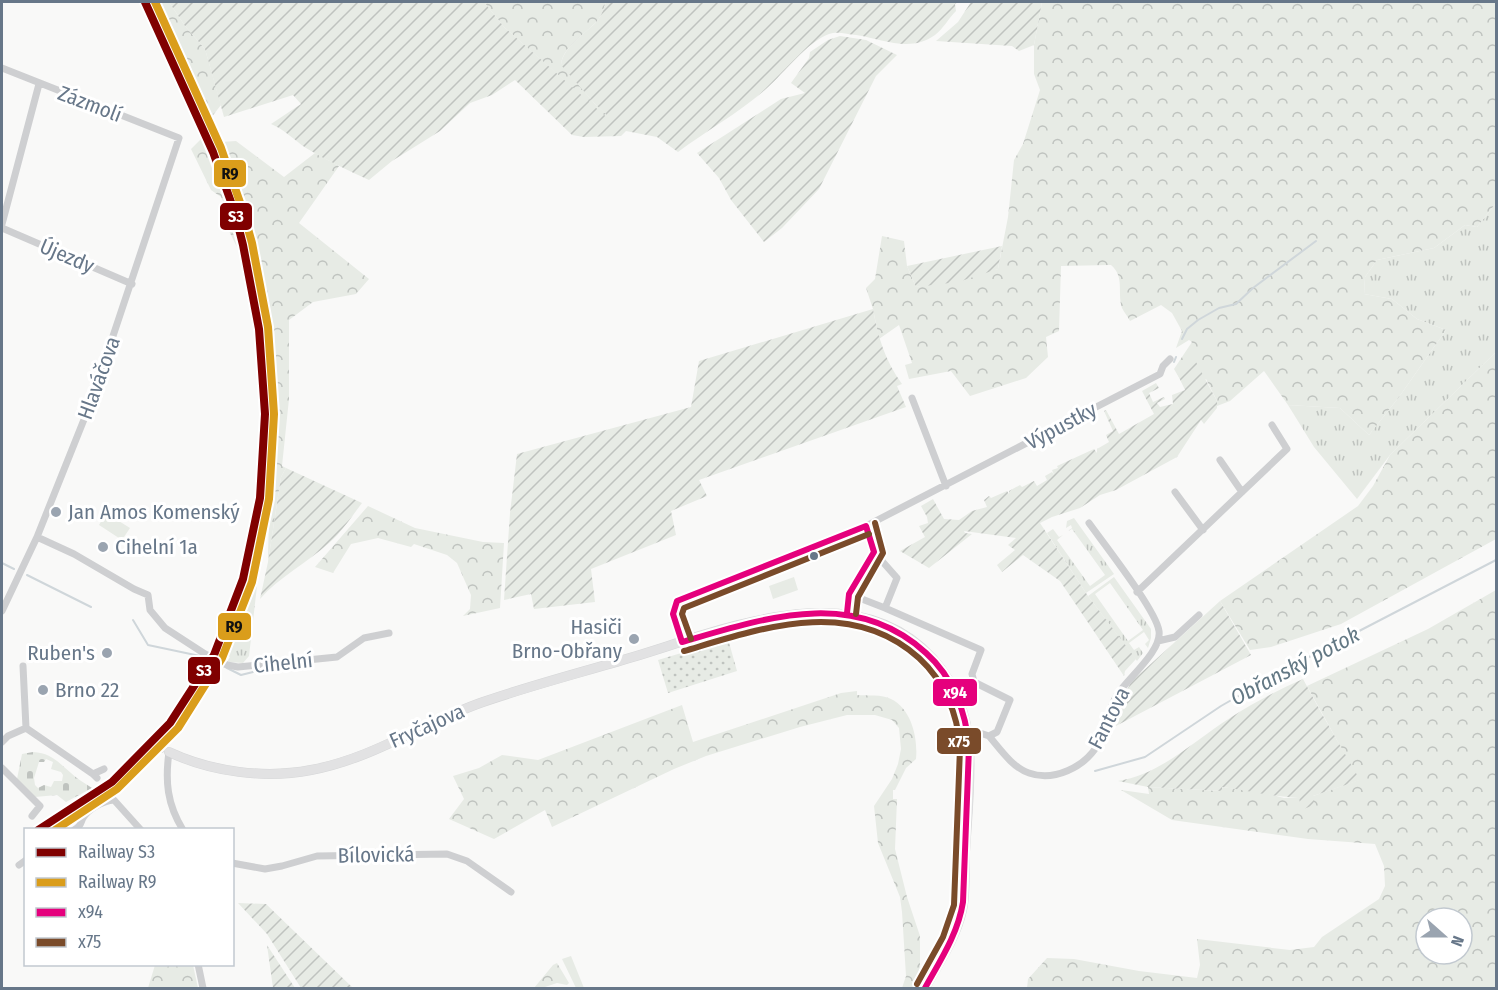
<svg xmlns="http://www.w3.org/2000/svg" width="1498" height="990" viewBox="0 0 1498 990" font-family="'Fira Sans Condensed',sans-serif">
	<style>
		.grass { fill: url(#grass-tufts); fill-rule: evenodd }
		.forest { fill: url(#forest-crowns); fill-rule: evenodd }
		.cemetery { fill: url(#cemetery-stones); fill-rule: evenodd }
		.park { fill: url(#park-dots) }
		.garden { fill: url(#garden-furrows) }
		.pitch { fill: #e7ebe5 }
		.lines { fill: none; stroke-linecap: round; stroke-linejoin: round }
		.stream { stroke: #cfd6da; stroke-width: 2 }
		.secondary-casing { stroke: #d6d7d8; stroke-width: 10 }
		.minor { stroke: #cecfd1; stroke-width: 7 }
		.secondary { stroke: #e2e2e3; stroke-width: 9 }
		.bus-1-casing { stroke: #fff; stroke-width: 10 }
		.bus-2-casing { stroke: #fff; stroke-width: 10 }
		.bus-1 { stroke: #e5007d; stroke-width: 6 }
		.bus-2 { stroke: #7a4b2a; stroke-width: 6 }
		.rail-1-casing { stroke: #fff; stroke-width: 12 }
		.rail-2-casing { stroke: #fff; stroke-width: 12 }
		.rail-1 { stroke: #800000; stroke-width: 8 }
		.rail-2 { stroke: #da9d1b; stroke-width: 8 }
		.poi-dot { fill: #9aa4b0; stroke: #fff; stroke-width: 2 }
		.bus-dot { fill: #677789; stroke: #fff; stroke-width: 2 }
		.labels { text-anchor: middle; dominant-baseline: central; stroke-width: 6; stroke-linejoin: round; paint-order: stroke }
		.street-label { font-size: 21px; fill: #677789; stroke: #fff }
		.poi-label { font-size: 21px; fill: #677789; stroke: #fff; text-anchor: start }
		.water-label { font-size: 22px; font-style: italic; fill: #637884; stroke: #fff }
		.line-badge { stroke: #fff; stroke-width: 2 }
		.badge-label { font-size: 16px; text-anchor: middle; font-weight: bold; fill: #fff }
		.pale-badge-label { font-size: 16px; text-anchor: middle; font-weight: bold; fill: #111 }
	</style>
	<defs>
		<pattern id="grass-tufts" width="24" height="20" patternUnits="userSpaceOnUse" patternTransform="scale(1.5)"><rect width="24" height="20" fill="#e7ebe5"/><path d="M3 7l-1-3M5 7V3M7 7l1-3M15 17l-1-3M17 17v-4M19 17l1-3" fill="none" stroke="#bfc3bf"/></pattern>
		<pattern id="forest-crowns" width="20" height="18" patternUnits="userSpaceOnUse" patternTransform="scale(1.5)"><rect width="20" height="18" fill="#e7ebe5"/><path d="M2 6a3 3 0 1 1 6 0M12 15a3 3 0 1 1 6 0" fill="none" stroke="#bfc3bf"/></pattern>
		<pattern id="cemetery-stones" width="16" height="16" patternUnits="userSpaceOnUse" patternTransform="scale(1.5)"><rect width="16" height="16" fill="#e7ebe5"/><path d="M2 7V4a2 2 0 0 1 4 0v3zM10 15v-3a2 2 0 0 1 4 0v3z" fill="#bfc3bf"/></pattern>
		<pattern id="park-dots" width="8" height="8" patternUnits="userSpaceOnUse" patternTransform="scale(1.5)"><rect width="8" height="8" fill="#e7ebe5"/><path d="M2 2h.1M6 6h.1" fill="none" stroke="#bfc3bf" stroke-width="1.8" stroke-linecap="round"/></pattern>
		<pattern id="garden-furrows" width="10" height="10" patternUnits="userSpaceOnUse" patternTransform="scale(1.5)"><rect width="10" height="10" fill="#e7ebe5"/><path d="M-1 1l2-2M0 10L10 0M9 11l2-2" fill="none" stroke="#bfc3bf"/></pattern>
	</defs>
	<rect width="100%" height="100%" fill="#f9f9f8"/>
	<path class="grass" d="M1496,203V352L1390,455L1357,499L1314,447L1288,405L1340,408L1369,435L1399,397L1446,330L1417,319L1392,299L1364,294L1365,277L1377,260L1434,248L1465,225L1477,227Z
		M1074,518L1114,574L1086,593L1047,533L1053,529L1059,537L1063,535L1057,540L1090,586L1105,575L1072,529L1068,531L1072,528L1071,525L1066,528L1067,521Z
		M1114,577L1151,629V638L1148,648L1145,644L1149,640L1144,632L1129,643L1134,650L1139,647L1143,653L1137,661L1088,596ZM1110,583L1143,630L1128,641L1095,594Z
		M257,586L249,656L243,663L227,662L230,657L226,655L253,589Z
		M571,956L584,988H576L562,959Z"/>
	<path class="forest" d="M157,2H169L185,26L205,49L221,105L210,119Z
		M484,2H606C604,7 602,15 598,20C587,33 564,45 561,64L595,104L613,120L611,122L504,27Z
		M1042,2H1496V203L1477,227L1465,225L1434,248L1377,260L1365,277L1364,294L1392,299L1417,319L1446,330L1399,397L1369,435L1340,408L1288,405L1264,371L1230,401L1217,406V401L1206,379L1189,395L1174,369L1192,342L1189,340L1176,348L1182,331L1172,313L1161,305L1130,321C1128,317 1124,312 1122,308C1117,292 1125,277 1111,265L1061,266L1059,331L1046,337L1048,357L1026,378L970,396L951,371L909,379L905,365L912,363L899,325L879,339L873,309L866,288L875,279L882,236L904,241L907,266L916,287L998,269L1008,217L1014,160L1023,144L1040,90L1034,74V45Z
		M201,139L222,195L237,247L221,215L224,203L221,197L211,190L191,149Z
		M236,141L284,177L315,153L339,166L299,223L369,279L356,294L313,302L289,320V399L282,466L286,468L281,477L268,562C268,513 275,464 275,415C275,322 256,228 221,142Z
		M1496,352V539L1341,624L1271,647L1250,650L1220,601L1358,506L1373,486L1390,455Z
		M368,506L415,528L483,542L504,543L500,608L463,616L470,609L471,595L457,563L447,555L414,544L411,547L378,538L351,544L333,573L315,567Z
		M1496,590V988H1027L1028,979L1047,958L1074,959L1139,971L1197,978L1200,965L1197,939L1290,950L1314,947L1322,937L1379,899L1385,886L1384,866L1375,844L1308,839L1172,820L1121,790L1149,794L1148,787L1222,791L1221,787L1257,791L1284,798L1313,796L1359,780L1307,686L1428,629ZM1426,918H1462V954H1426Z
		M857,691V695C867,696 882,694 891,699C912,709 918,739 916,759L906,768L895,790H893V799H897L895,849L907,897L920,936V967L913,988H902L906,976L902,912L900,897L878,843L874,806L892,779L898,764L901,749L899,728L892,720L875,715H847L800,727L706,756L674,769L552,827L545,810L494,839L449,819L464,799L453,776L479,768L502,755L538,760L682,705L693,742L841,693Z
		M557,963L569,983L567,985L557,983L542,988H534L553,965Z
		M155,965H193L198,988H148Z"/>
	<path class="cemetery" d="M33,752C51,753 58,762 71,773C77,779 85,783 92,788L66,802L57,795L35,797L17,779L22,754ZM46,759L53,762L51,769L61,772L63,775L62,781H54L51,787L44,785L38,788L35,785L34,778L39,762H44Z"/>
	<path class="park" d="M728,639L737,671L668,693L658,660Z"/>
	<path class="garden" d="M169,2H484L504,27L611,121L612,120L595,104L561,65C563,46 587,33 598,20C602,15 604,7 606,2H958L955,4L956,11C949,18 943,29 935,35C910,53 883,39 856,35C847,34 837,31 829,34C807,42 784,73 767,88C739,113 707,130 678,152L657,137L626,131L621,136L584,137L572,135L515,80L492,95L470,103L440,131L392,161L369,180C347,170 326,160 306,148C294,140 284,129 271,124L301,104L293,95L224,117L205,49L185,26Z
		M971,2H1042L1034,45L1019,51L1012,46L936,41L958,22Z
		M840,36L866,40L897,55L876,76L819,189L782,228L764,242L731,200L719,178L697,153L781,99L805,93L791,83L809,58L810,52L828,40Z
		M1002,246L998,269L958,282L916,287L907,266Z
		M873,309C878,337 885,361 902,384L897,386L906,407L699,480L707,496L671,511L676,535L591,569L595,602L534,609L531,594L504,600L510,513L517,454L691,407L699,361Z
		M1196,362L1217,401V408L1204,424L1201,420L1177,457L1116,490L1100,495L1080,508L1052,517L1040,523L1088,596L1136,659L1125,671L1124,676L1060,581L1023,555L1002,572L997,565L1015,550L1008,545L1016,538L964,531L965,533L972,534L929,568L900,551L925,537L919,526L928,523L927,517L921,506L933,499L944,519L959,520L972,511L987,507L984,500L989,496L991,498L1007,491L1009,494V491L1020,485L1022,487L1034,481L1037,486L1047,480L1045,476L1052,472L1054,475L1052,470L1058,468L1057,466L1094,449L1097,453V449L1109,442L1106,435L1113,431L1104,411L1106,410L1119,434L1154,414L1142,391L1156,383L1159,388L1149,393L1153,402L1164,397L1165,399L1157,403L1160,407L1173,404L1172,395L1185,390L1177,373Z
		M286,468L362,503C352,516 342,532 329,543C307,563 279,577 260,599L268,562L281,477Z
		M1220,601L1251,655L1114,727L1121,702L1131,682Z
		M1303,679L1322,714L1360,780L1313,796L1314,805L1301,810L1299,797C1275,798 1247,790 1222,787V791L1148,787L1118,781C1160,775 1195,740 1230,718C1253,703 1278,690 1303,679Z
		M238,903L266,904L353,988H301L267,934Z
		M267,945L295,988H273Z"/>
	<path class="pitch" d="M106,513L130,528L122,540L99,525Z
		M794,577L798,590L773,599L769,586Z"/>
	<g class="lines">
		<path class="stream" d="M1182,339L1187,329L1198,320L1219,308L1236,304L1253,288L1316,241
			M1174,362L1176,357
			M2,563L14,569
			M27,575L91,607
			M133,620L148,645L200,656L211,661
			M227,668L241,675L253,672
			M1095,771L1145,757L1221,706L1282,671L1496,560"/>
		<g class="secondary-casing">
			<path id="secondary" d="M159,747L161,748
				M169,752C212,772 265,779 311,770C372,759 425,722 483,702C532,685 583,672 633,657C726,629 855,573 933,659C955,684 967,714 969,748C971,782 967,818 965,852C964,871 966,892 962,910C956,938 938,964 925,988"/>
		</g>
		<path class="minor" d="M2,68L179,138L91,402L37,537L2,611
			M2,224L39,84
			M2,228L132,284
			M912,398L946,486
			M1220,460L1242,492
			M1175,492L1203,530
			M37,537L74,554L134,589L148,595L150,610L165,628L205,654L227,665L238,667L337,657L364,638L389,633
			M874,552L897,578L885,608
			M1137,592L1287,449L1272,425
			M849,594L885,608L981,650L972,674L974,682L1010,700L997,732L989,736L968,729
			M847,613L849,594L874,552L866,526
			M1158,641L1175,637L1199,615
			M682,642L673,614L677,601L866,526L1160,374L1163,366L1170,359
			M23,666L26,728
			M26,728L93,774L97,778
			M989,736C1000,749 1013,768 1029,773C1054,782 1084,767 1097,746C1106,730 1107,711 1117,695C1128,678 1162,651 1159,631C1156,610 1104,544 1089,523
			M2,742L8,736L26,728
			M169,752C165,781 167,804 183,830
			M2,768L40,806L32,816
			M93,774L104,769
			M74,830C81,826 80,824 83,818C89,808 103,801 114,800L141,830
			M232,863L265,869L282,866L317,856L447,854L467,861L511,892
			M19,865L26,860
			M198,964L203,988"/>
		<use href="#secondary" class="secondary"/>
		<g class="bus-1-casing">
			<path id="bus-1" d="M682,642C765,618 854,587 926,653C953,677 966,712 969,747L963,902C958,934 940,961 925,988
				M682,642L673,614L677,601L866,526L874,552L849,594L847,613"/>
		</g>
		<g class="bus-2-casing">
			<path id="bus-2" d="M856,614L858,597L883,553L875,523
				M691,639L682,614L684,608L869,534
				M684,651C762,628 850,596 919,658C944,681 958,714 960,748L954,905L943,937L917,984"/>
		</g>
		<use href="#bus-1" class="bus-1"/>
		<use href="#bus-2" class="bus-2"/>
		<g class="rail-1-casing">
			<path id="rail-1" d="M38,830L112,782L170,723L214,655L243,579L260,498L265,414L259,329L243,245L235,213L213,152L145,2"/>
		</g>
		<g class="rail-2-casing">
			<path id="rail-2" d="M55,830L117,789L178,728L222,658L252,582L269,499L274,414L268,327L252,243L243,211L221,148L155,2"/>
		</g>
		<use href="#rail-1" class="rail-1"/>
		<use href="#rail-2" class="rail-2"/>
	</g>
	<g class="poi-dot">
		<circle cx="56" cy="512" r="6"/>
		<circle cx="103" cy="547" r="6"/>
		<circle cx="634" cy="639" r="6"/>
		<circle cx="107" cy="653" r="6"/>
		<circle cx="43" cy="690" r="6"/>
	</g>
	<circle class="bus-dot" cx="814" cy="556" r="5"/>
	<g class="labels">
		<g class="street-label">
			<text transform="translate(90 104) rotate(21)">Zázmolí</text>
			<text transform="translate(67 256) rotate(23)">Újezdy</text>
			<text transform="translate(99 378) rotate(-70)">Hlaváčova</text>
			<text transform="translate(1061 426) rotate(-28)">Výpustky</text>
			<text transform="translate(283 663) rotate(-6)">Cihelní</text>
			<text transform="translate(1109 718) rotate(-63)">Fantova</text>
			<text transform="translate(427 726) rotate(-24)">Fryčajova</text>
			<text transform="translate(376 855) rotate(-1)">Bílovická</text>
		</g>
		<g class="poi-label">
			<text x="68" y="512">Jan Amos Komenský</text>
			<text x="115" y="547">Cihelní 1a</text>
			<text x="622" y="627" text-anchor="end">Hasiči<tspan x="622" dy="24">Brno-Obřany</tspan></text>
			<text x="95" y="653" text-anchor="end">Ruben's</text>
			<text x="55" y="690">Brno 22</text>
		</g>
		<g class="water-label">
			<text transform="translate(1295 666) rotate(-28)">Obřanský potok</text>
		</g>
	</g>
	<g class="line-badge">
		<rect x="213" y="159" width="34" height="29" rx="6" fill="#da9d1b"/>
		<rect x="219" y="202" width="34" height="29" rx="6" fill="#800000"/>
		<rect x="217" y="612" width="35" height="29" rx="6" fill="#da9d1b"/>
		<rect x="187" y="656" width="34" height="29" rx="6" fill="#800000"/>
		<rect x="932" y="678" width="46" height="29" rx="6" fill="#e5007d"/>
		<rect x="936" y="727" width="46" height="28" rx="6" fill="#7a4b2a"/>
	</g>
	<g class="badge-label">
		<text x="236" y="222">S3</text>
		<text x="204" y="676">S3</text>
		<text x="955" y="698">x94</text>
		<text x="959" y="747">x75</text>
	</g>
	<g class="pale-badge-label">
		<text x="230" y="179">R9</text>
		<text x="234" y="632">R9</text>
	</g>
	<rect width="1498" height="990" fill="none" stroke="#677789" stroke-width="6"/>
	<rect x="24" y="828" width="210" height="138" fill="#ffffff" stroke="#c2c9d0" stroke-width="1.5"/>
	<rect x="36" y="848" width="30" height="9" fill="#800000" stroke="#c2c9d0" stroke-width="1.5"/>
	<text x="78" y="858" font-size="18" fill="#677789">Railway S3</text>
	<rect x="36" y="878" width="30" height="9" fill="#da9d1b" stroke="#c2c9d0" stroke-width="1.5"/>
	<text x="78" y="888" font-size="18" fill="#677789">Railway R9</text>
	<rect x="36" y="908" width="30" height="9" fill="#e5007d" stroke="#c2c9d0" stroke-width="1.5"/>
	<text x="78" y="918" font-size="18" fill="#677789">x94</text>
	<rect x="36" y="938" width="30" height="9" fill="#7a4b2a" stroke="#c2c9d0" stroke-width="1.5"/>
	<text x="78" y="948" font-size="18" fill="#677789">x75</text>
	<g transform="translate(1444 936) rotate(111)"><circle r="28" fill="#ffffff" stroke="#c2c9d0" stroke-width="1.5"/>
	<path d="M0-4.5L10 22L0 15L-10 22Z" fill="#9aa4b0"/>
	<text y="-9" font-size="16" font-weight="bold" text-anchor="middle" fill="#677789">N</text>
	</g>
</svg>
